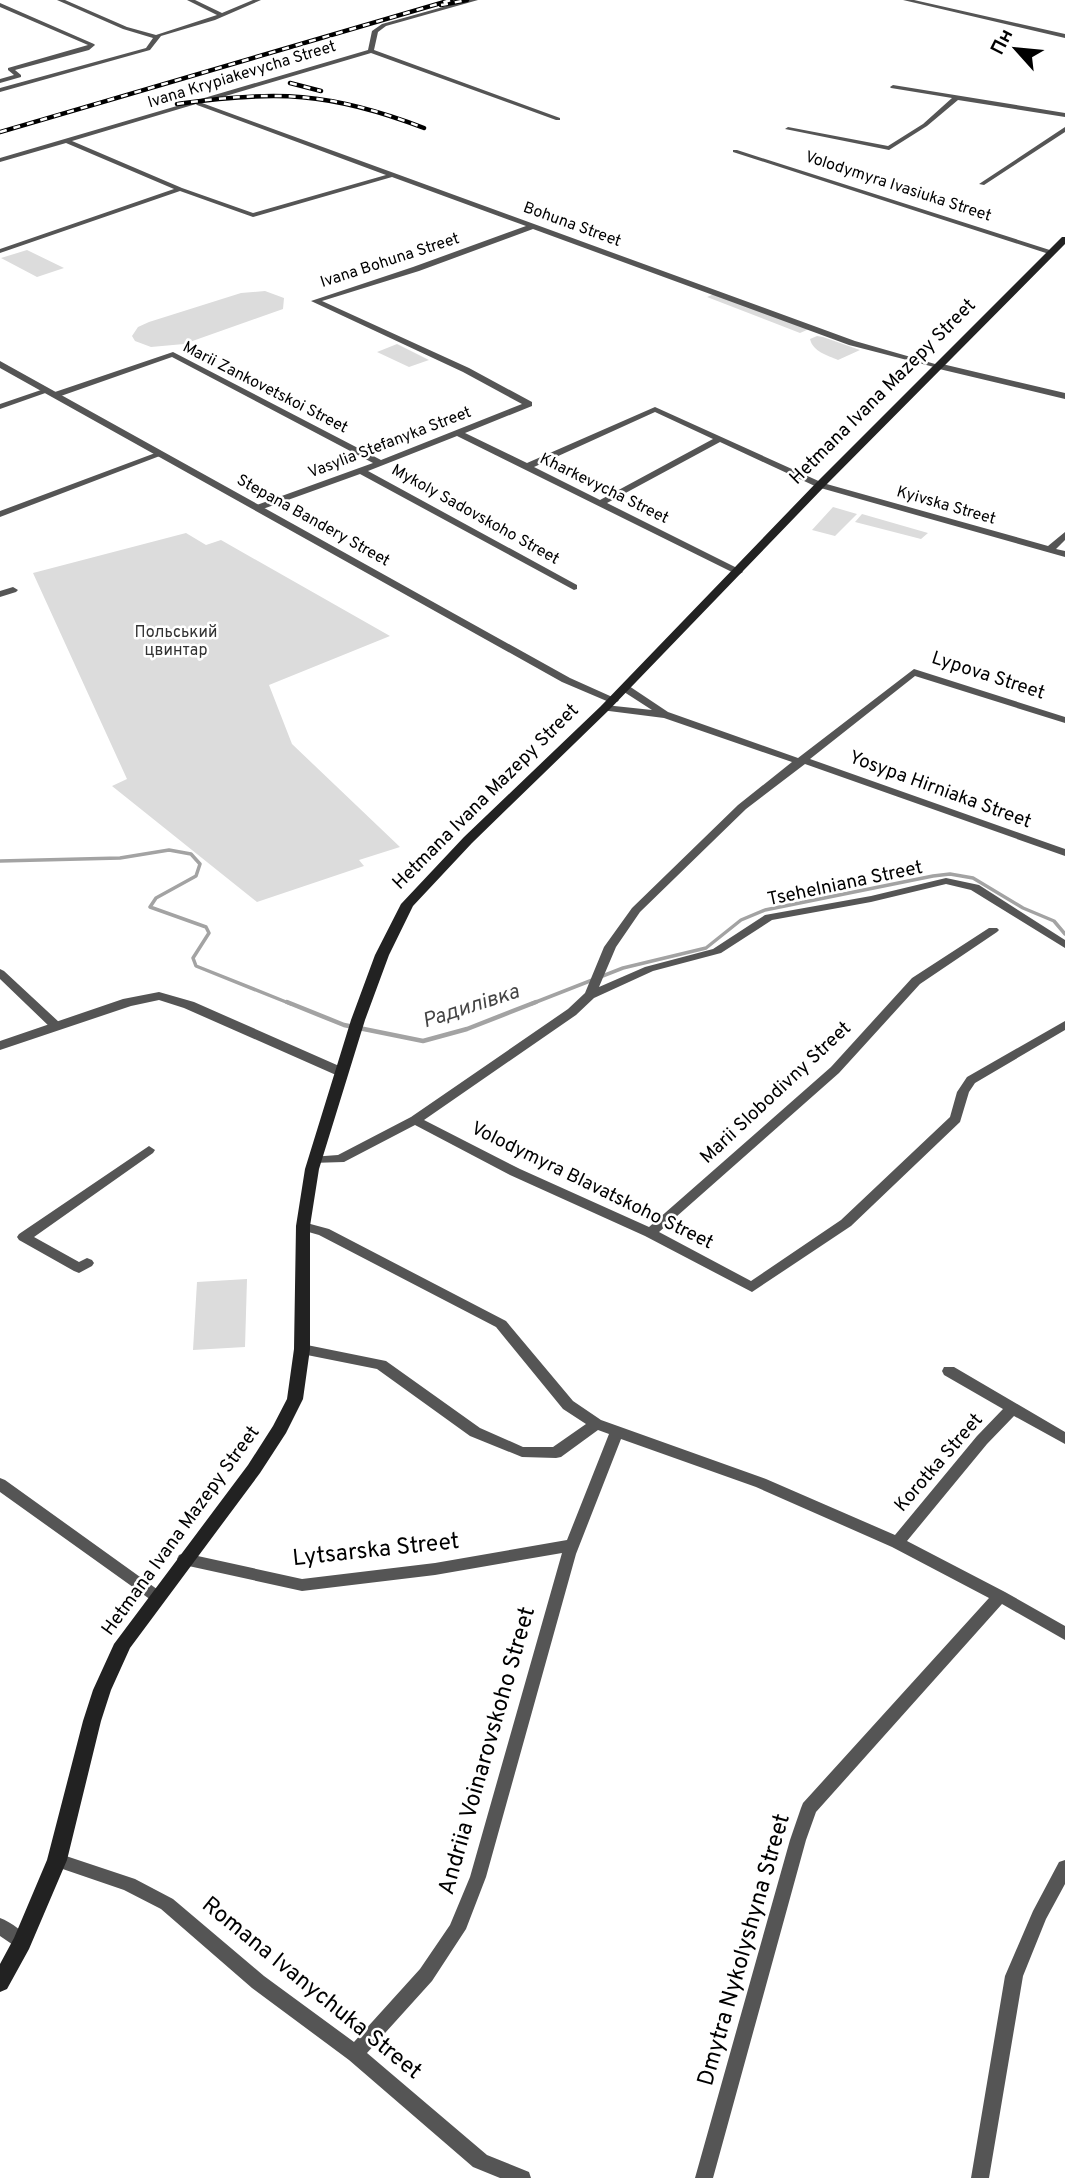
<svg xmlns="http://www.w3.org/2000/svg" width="1065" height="2178" viewBox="0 0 1065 2178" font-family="Overpass,sans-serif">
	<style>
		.green { fill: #dcdcdc }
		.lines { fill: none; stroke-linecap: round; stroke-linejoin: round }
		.stream-far1 { stroke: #a3a3a3; stroke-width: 3.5 }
		.stream { stroke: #a3a3a3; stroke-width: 4.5 }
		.minor { fill: #555; fill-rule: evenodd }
		.tertiary { fill: #555; fill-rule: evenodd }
		.secondary { fill: #222; fill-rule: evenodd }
		.rail-casing { stroke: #000; stroke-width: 4.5 }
		.rail { stroke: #fff; stroke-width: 2.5; stroke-dasharray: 7; stroke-linecap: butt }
		.labels { text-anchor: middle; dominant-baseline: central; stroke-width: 5; stroke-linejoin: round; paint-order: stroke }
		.far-street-label { font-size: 16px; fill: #000; stroke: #fff }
		.far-park-label { font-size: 16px; fill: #333; stroke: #fff }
		.street-label { font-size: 19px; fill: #000; stroke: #fff }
		.water-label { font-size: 21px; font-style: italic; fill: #444; stroke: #fff }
		.near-street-label { font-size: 23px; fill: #000; stroke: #fff }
	</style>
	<rect width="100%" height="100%" fill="#fff"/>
	<path class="green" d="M27,250L64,268L37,277L1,258Z
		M265,291L284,298L283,309L184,344L151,347L135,341L132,336L138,327L149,322L241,293Z
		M714,294L809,329L800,333L707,297Z
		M817,336L823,337L860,350L838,360C827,355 813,352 810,339Z
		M397,344L429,360L409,367L377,352Z
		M833,507L857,514L835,536L812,530Z
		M862,514L928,533L921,539L855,522Z
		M186,533L206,545L221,540L390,636L269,685L292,744L400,847L359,860L364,866L257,902L112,786L127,779L33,573Z
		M247,1279L245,1347L193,1350L197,1282Z"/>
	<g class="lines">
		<path class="stream-far1" d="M0,861L120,858L169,850L191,854L200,864L196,876L156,898L150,907L206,927L209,933L193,958L196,966L291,1004
			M531,1004L623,968L706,948L741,920L765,910L933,876L950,874L973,878L1023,908L1054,921L1065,934"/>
		<path class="stream" d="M287,1002L344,1025L423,1041L467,1029L536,1002"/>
		<path class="minor" d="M57,0H65L127,27L156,35L217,15L187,0H195L222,13L253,0H261L215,20L161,36L150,50L0,92V88L146,48L153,38L123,29Z
			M468,0H478L386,26L378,32L374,50L560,118V120H556L371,53L202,103L855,341L942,366L938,368L849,345L533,229L419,271L322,301L469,368L532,402V406L465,433L527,463L655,407L823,483L1048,546L1065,532V540L1056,549L1065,551V557L817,487L720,442L607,503L741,570L743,572L738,575L457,436L368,471L577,585V589L574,590L360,474L260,510H254V506L373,463L172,357L58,397H52V393L173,352L381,460L522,404L463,372L311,301L413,267L526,226L392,177L253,217L180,191L0,253V249L174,189L66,143L0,162V158L368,50L372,31L382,24ZM196,104L197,105L386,175L253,213L182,188L72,141ZM655,412L713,439L600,500L534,467Z
			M903,0H914L1065,34V38Z
			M0,3L94,44L95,45L89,50L15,70L21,75V77L0,83V79L14,75L8,70V68L88,45L0,7Z
			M893,85L1065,113V117L958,100L927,126L889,150L785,129L788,127L888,146L923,124L952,98L891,88L890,87Z
			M1065,127V132L984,185L979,184Z
			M733,150H737L1056,252L1049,254L733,152Z
			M44,389L51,391L0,409V404Z
			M158,452L165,454L0,517V511Z
			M13,587L18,590L16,592L0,597V591Z
			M914,669L1065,717V723L915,676L810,759L1065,849V856L805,764L746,809L640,912L616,947L599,987L645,967L713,949L765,915L871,896L946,878L979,885L1065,940V948L971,890L946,884L871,902L772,920L721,953L653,971L594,998L576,1015L424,1120L520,1169L649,1227L831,1067L912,978L989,928H997L999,930L997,932L920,984L839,1073L659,1232L751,1281L841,1220L950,1117L957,1092L967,1077L1065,1021V1030L975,1083L969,1092L960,1122L851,1226L752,1292L645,1236L510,1175L415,1125L344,1162L311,1163L309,1160L311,1157L338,1155L411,1117L568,1009L585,993L604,947L632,908L738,805L792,762L664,718L601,710V706L605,705L652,710L621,690V686H629L668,712L798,758Z
			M0,969L4,971L60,1023L62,1026L60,1029H52L0,979Z
			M149,1146L155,1150L153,1153L34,1237L79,1262L87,1258L92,1260L94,1263L92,1266L79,1273L74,1271L19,1240L17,1237L19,1234Z
			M303,1222L329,1229L506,1321L573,1401L601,1420L766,1479L895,1535L977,1436L1003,1409L944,1375L942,1371L944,1367H954L1065,1432V1444L1014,1416L987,1444L907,1541L1005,1592L1065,1626V1640L1002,1604L816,1812L806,1840L713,2178H695L790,1840L801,1808L803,1803L989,1598L892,1547L756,1487L621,1439L576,1554L486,1877L466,1929L432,1981L367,2053L487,2155L529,2172L531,2178H500L473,2167L349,2060L252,1988L161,1909L124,1890L51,1865L49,1860L51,1855L57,1853L135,1879L173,1899L264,1976L354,2042L420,1969L450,1925L470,1877L562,1553L435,1575L302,1591L184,1565L179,1563L177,1559L179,1555L184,1553L302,1579L435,1563L567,1540L609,1434L598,1430L561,1457L556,1458L522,1457L470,1436L377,1369L297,1353L295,1349L297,1345L302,1344L386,1361L480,1428L523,1447H553L586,1424L563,1409L496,1327L319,1235L298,1229L296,1226Z
			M0,1478L5,1480L161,1592L164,1596L161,1600L156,1602L151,1600L0,1492Z
			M1065,1860V1884L1046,1919L1023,1976L989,2178H971L1005,1976L1033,1911L1059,1862Z
			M0,1918C11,1922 26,1933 31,1943L28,1949L22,1951L0,1936Z"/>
		<path class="tertiary" d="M0,361L570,678L619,700L617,702H609L562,682L0,368Z
			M938,363L1065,393V399L935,368L933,366Z
			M159,992L194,1002L346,1069L348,1072L341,1076L336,1075L184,1008L159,1000L131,1006L0,1050V1041L123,999Z"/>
		<path class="secondary" d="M1062,237H1065V244L824,487L609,710L472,843L413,906L389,955L365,1020L319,1169L310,1226V1349L303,1399L286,1433L260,1473L130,1648L111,1690L101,1721L67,1860L29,1949L7,1989L0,1992V1964L14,1938L47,1860L83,1721L93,1690L114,1644L248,1465L273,1426L287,1399L294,1349L296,1226L305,1169L351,1020L375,955L401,904L464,837L601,706L816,483Z"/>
		<g class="rail-casing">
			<path id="rail" d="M441,5L467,0
				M290,83L321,91
				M177,104C276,90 330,92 424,128
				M0,132L451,0"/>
		</g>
		<use href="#rail" class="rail"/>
	</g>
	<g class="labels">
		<g class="far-street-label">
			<text transform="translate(242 75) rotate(-17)">Ivana Krypiakevycha Street</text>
			<text transform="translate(898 187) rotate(18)">Volodymyra Ivasiuka Street</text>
			<text transform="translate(572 225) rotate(20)">Bohuna Street</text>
			<text transform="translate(390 261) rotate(-18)">Ivana Bohuna Street</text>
			<text transform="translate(265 388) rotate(27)">Marii Zankovetskoi Street</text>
			<text transform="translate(390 443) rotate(-21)">Vasylia Stefanyka Street</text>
			<text transform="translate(604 489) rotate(26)">Kharkevycha Street</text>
			<text transform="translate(946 506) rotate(16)">Kyivska Street</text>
			<text transform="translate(475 515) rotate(29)">Mykoly Sadovskoho Street</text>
			<text transform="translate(313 521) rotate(29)">Stepana Bandery Street</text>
		</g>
		<g class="far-park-label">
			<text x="176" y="633">Польський<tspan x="176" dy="18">цвинтар</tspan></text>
		</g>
		<g class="street-label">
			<text transform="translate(883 392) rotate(-45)">Hetmana Ivana Mazepy Street</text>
			<text transform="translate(988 676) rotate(18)">Lypova Street</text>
			<text transform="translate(940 790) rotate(20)">Yosypa Hirniaka Street</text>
			<text transform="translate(486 797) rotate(-45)">Hetmana Ivana Mazepy Street</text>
			<text transform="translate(845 884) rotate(-12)">Tsehelniana Street</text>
			<text transform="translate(776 1093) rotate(-43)">Marii Slobodivny Street</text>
			<text transform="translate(592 1186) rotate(26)">Volodymyra Blavatskoho Street</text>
			<text transform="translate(939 1463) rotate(-49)">Korotka Street</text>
			<text transform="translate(181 1531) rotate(-54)">Hetmana Ivana Mazepy Street</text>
		</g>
		<g class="water-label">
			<text transform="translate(471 1007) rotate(-18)">Радилівка</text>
		</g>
		<g class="near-street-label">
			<text transform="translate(376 1551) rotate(-6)">Lytsarska Street</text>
			<text transform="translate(488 1751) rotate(-74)">Andriia Voinarovskoho Street</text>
			<text transform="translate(745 1950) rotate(-74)">Dmytra Nykolyshyna Street</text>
			<text transform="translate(311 1989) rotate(39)">Romana Ivanychuka Street</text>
		</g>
	</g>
	<g transform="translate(1016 49) rotate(297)" stroke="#ffffff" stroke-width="5" paint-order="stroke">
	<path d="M0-5L12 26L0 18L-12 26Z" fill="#000000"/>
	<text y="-10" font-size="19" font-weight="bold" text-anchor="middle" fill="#000000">Пн</text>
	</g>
</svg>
